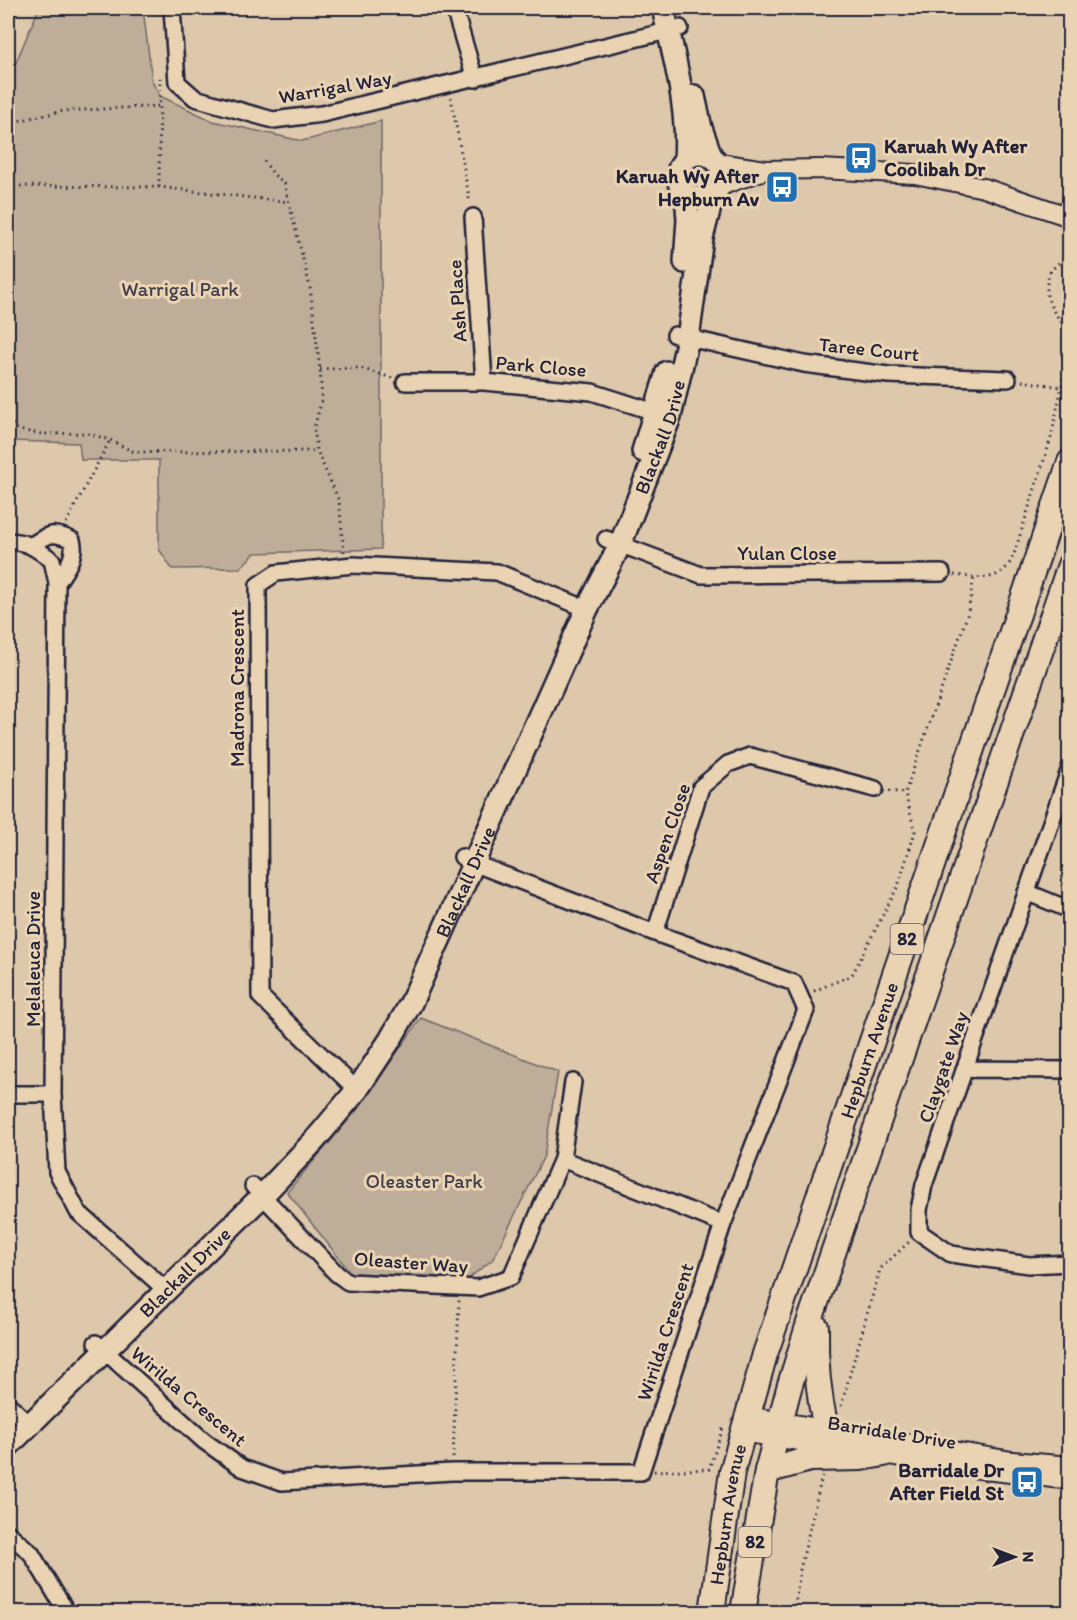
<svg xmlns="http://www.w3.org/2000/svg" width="1077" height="1620" viewBox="0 0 1077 1620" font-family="Itim,sans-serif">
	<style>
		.green { fill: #bead98; stroke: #70686a; stroke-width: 1.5 }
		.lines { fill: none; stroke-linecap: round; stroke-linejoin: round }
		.minor-casing { stroke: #22223b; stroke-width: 20 }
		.tertiary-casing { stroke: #22223b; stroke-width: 22 }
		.secondary-casing { stroke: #22223b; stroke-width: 26 }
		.primary-casing { stroke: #22223b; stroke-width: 28 }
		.path { stroke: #22223b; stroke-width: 3; stroke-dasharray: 1.5 4.5; stroke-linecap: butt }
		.minor { stroke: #e9d3b2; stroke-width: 15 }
		.tertiary { stroke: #e9d3b2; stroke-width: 18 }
		.secondary { stroke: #e9d3b2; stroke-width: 21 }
		.primary { stroke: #e9d3b2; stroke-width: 24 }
		.labels { text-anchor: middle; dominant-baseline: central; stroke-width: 6; stroke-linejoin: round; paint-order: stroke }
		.shield { fill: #e9d3b2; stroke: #5e575f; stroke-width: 1.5 }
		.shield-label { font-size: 18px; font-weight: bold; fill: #22223b }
		.street-label { font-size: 20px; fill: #22223b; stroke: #e9d3b2 }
		.poi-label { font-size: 20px; font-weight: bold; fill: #22223b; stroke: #e9d3b2; text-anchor: end }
		.park-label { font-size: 20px; fill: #413e4e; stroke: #e9d3b2 }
	</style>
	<rect width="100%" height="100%" fill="#ddc8ab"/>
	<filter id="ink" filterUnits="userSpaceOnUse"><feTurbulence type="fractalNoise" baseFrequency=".0167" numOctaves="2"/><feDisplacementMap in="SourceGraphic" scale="12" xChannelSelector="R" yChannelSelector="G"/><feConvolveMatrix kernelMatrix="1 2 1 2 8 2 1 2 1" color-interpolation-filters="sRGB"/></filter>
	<g filter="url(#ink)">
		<path class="green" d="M39,8H143L152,81L160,96L213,121L302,141L381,121V549L255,553L240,568L172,569L159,549V460H81L79,443L8,441V81Z
			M421,1018L558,1072L544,1156L493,1259L463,1283L354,1277L287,1192L357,1110Z"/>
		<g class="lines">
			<g class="minor-casing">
				<path id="minor" d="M172,8L177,82L195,98L273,120L322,114L680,28
					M454,8L475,79
					M473,217L484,382
					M675,335L804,364L888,375L1008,379
					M405,382H484L592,392L664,415
					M606,539L701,575L942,573
					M8,541C29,542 35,548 52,560L57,583L53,1094L57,1172L78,1212L166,1290
					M32,545C49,534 52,531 72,540C77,557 65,570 57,583
					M1070,768L924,1185L919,1210V1232L951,1254L1029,1265L1070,1263
					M1026,892L1070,910
					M655,933L701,787L728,764L750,756L875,789
					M964,1069L1070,1070
					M357,1090L260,996L258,585L276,573L353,565L497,572L587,609
					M8,1094H53
					M562,1159L723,1224
					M253,1186L337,1274L348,1282L478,1288L511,1277L562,1159L573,1082
					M96,1343L204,1441L242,1468L282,1482L452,1472H641L723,1224L806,1010L794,983L655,933L473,863L462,857
					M8,1404L29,1424
					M8,1533L31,1553L64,1608V1612"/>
			</g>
			<g class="tertiary-casing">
				<path id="tertiary" d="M718,163L766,170L820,169L915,174L984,188L1070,217
					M720,186L762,171
					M747,1416L1012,1461L1070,1466
					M742,1432L985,1470L1070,1480"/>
			</g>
			<g class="secondary-casing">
				<g id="secondary">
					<path d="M663,8C674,57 689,109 685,160"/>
					<path d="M694,96L701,128L711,156"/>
					<circle cx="700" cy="176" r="22"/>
					<path d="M685,262L688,220L686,193"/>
					<path d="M643,451L667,372"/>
					<path id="s1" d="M8,1446L263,1195L315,1140L357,1090L390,1040L411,1003L587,609L620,545L670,417L688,338L702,238L713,195"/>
				</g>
			</g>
			<g class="primary-casing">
				<g id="primary">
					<path d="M816,1327C815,1363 818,1393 826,1429"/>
					<path d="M767,1471L810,1459L861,1458L884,1454"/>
					<path id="s2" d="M712,1612L732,1472L765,1354L1070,462"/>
					<path d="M743,1612L767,1471L789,1388L809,1323L1070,565"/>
				</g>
			</g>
			<path class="path" d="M451,97L470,203
				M8,123L63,111L161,106
				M264,161L274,175L284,183L310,287L320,369L322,399L314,428L317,451L339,501L344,552
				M8,186L159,187L289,202
				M159,187L160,78
				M320,369L360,368L392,378
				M1022,381L1062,387
				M8,420L18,430L42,434L87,433L110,440L134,452L317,451
				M66,523L110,440
				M954,575C980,578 1003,584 1014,554L1051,438L1068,356V338L1065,327L1052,309L1047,296V281L1051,270L1070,253
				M889,791L905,793
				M814,991L852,975L898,886L915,832L905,793L968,613L974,577
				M841,1406L880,1269L909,1242
				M453,1458L459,1300
				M654,1471L709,1469L724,1425
				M794,1612L800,1570L822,1476"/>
			<use href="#minor" class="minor"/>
			<use href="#tertiary" class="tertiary"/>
			<use href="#secondary" class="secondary"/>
			<use href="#primary" class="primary"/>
		</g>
	</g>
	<defs>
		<g id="bus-square" transform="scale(1.725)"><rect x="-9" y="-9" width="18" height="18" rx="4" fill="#1f6fb2" stroke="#e9d3b2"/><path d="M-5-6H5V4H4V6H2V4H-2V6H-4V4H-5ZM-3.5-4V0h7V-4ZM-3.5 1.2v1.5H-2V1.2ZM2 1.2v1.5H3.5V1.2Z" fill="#fff"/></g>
	</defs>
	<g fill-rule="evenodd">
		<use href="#bus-square" x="861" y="158"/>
		<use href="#bus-square" x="782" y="187"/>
		<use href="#bus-square" x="1027" y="1482"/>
	</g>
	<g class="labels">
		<g class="shield">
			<rect x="890.5" y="924" width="33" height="30" rx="4.5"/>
			<rect x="738.5" y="1527" width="33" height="30" rx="4.5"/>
		</g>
		<g class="shield-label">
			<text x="907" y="939">82</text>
			<text x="755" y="1542">82</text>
		</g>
		<g class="street-label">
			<text transform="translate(335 87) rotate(-10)">Warrigal Way</text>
			<text transform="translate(457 301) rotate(-94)">Ash Place</text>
			<text transform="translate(869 349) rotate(6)">Taree Court</text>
			<text transform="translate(541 366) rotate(5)">Park Close</text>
			<text stroke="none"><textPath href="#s1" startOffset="1220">Blackall Drive</textPath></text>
			<text x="787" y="553">Yulan Close</text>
			<text transform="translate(237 688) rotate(-90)">Madrona Crescent</text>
			<text transform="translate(667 833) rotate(-71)">Aspen Close</text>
			<text stroke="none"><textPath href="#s1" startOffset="734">Blackall Drive</textPath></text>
			<text transform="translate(33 959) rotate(-90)">Melaleuca Drive</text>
			<text stroke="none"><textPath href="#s2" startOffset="585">Hepburn Avenue</textPath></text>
			<text transform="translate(943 1067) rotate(-71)">Claygate Way</text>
			<text transform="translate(411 1262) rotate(4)">Oleaster Way</text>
			<text stroke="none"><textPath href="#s1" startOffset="248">Blackall Drive</textPath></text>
			<text transform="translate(665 1332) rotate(-72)">Wirilda Crescent</text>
			<text transform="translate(189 1396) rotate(40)">Wirilda Crescent</text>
			<text transform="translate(892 1432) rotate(9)">Barridale Drive</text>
			<text stroke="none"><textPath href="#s2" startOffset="99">Hepburn Avenue</textPath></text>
		</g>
		<g class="poi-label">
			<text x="884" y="146" text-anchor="start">Karuah Wy After<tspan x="884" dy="23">Coolibah Dr</tspan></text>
			<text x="759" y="176">Karuah Wy After<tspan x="759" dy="23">Hepburn Av</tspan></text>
			<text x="1004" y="1470">Barridale Dr<tspan x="1004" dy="23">After Field St</tspan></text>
		</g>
		<g class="park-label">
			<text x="180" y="289">Warrigal Park</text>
			<text x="424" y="1181">Oleaster Park</text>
		</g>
	</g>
	<rect width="1077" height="1620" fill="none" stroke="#e9d3b2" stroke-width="30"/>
	<rect x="15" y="15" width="1047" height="1590" fill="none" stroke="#22223b" stroke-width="2" filter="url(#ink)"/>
	<g transform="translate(1014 1557) rotate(90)" stroke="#e9d3b2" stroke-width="4.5" paint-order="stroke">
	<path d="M0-4.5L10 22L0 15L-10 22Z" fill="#22223b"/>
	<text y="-9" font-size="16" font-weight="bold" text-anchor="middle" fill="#22223b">N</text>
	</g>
</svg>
